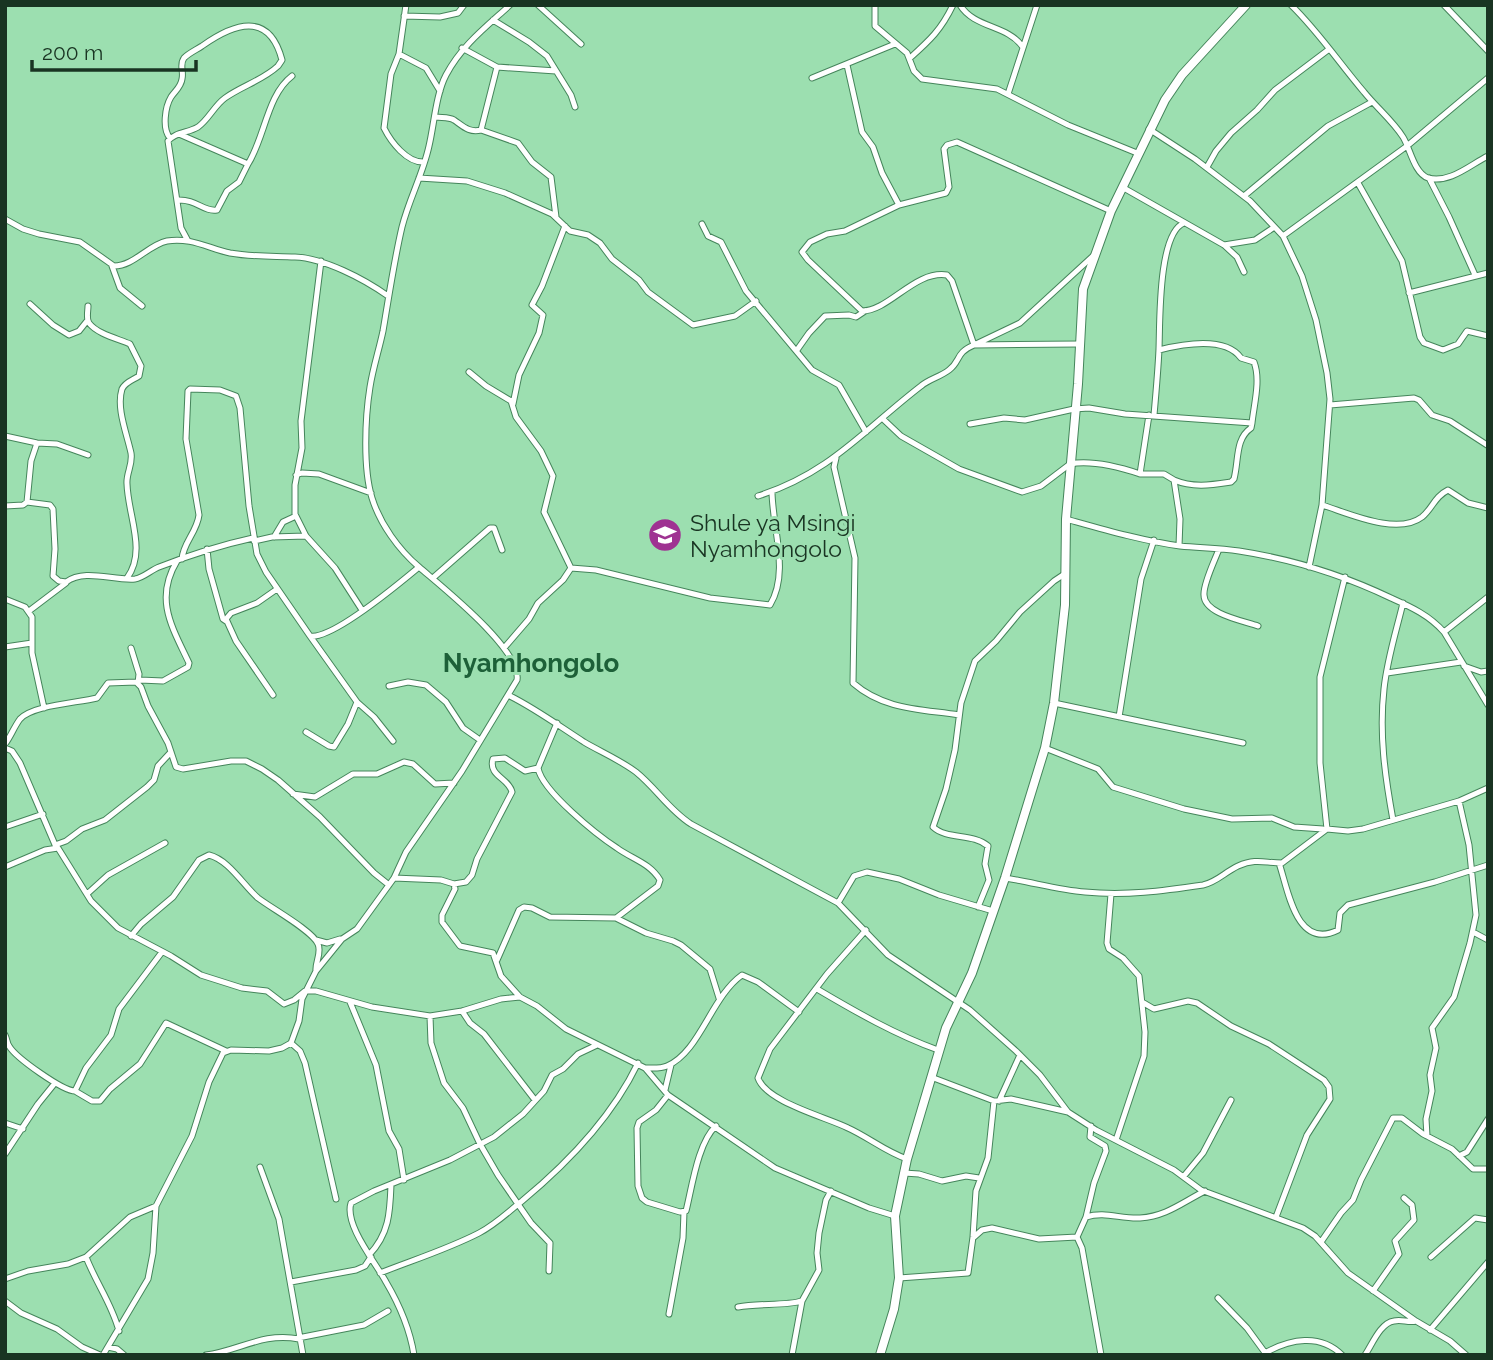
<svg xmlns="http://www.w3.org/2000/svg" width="1493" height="1360" viewBox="0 0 1493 1360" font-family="Raleway,sans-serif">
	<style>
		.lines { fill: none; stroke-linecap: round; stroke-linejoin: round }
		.street-casing { stroke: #45855b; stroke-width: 7 }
		.secondary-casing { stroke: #45855b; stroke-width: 10 }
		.street { stroke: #fff; stroke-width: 5 }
		.secondary { stroke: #fff; stroke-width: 8 }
		.labels { text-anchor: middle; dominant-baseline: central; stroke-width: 6; stroke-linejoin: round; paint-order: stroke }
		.poi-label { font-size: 23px; fill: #193422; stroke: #9cdfb0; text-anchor: start }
		.quarter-label { font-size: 26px; font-weight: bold; fill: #1d6038; stroke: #9cdfb0 }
	</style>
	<rect width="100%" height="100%" fill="#9cdfb0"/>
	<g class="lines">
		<g class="street-casing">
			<path id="street" d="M406,5L399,54L426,68L440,91
				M538,5L581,44
				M875,5V26L907,53L914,71L922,79L997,89L1068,125L1137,153
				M960,5C974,28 1007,25 1022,46
				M1291,5C1318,31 1340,64 1364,92C1376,107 1393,121 1403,137C1410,148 1414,173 1428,178C1450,184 1471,164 1488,156
				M1444,5L1488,51
				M404,16L440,17L458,13L464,5
				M493,20L529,42L547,56L571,95L575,107
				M462,48L497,67L556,71
				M399,54L391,74L384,128C391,142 407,163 424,162
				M910,58C930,40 941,30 953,5
				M847,65L862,132L873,147L882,173L899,205
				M812,78L895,44
				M1008,94L1037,5
				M436,117C441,118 449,117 454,120C463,126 469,133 481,130L497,67
				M1149,129L1195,159L1250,201L1283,236L1302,276L1316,320L1327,373L1330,399L1322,505L1309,567
				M481,130L518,143L532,162L551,177L556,217
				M179,134L248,164C265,137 267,95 292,76
				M170,138C162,129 165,107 171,97C175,91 181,87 182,79C184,71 179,65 184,58C189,53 196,50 202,46C233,24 269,10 282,60L278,66C263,80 242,86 225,98C214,106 209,119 198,127C188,133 175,132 168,141L181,228L188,241
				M1207,167L1216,151L1231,133L1257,110L1275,90L1328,50
				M419,178L467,181L505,193L552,214L570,231L588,235L600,243L612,259L639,280L648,292L693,325L735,316L756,301
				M1429,178L1449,217L1475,275
				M1358,183L1402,261L1420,337L1424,343L1443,350L1458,344L1467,331L1488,336
				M1122,187L1224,245L1237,257L1244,272
				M1244,196L1328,126L1372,102
				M177,200C197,199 203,212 217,210L227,191L239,182L248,164
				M5,219L23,229L39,234L80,242L114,266C134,266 148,245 167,241C190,237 208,248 230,253C252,257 273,256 295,257C324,258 364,279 388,296
				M702,224L708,236L721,242L746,291L807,364L812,370L839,385L866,432
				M1283,236L1407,146L1488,78
				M1224,245L1255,240L1273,228
				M1093,256L1020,323L974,345L952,281L947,275C915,270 889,311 862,311L808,260L802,252L810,242L827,234L845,231L899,205L946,193L949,187L944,149L947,145L957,142L1111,211
				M321,261L301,421L302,448L295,485V514L306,536L335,568L362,610
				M112,266L120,288L142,306
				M1409,293L1488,273
				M30,304L53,325L69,335L79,331L87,321
				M88,306C88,311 86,319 89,323C97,334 119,339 130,344L141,366L139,376C133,380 125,382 122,389C116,408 127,434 131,453C133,465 126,473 127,484C128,516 147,551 127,578
				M797,350L809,333L825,316L849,315L856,317L865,311
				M1159,350C1183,344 1225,336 1241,358L1254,362C1261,380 1254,404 1252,423L1251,428C1235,439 1239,460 1234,479L1231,482C1211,485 1193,488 1174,480
				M469,372L486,386L511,401L516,417L541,451L553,476L544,512L571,568L563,580L538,603L529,619L504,648
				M513,404L519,375L539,333L543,315L532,305L542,286L565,226
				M1330,405L1414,398L1419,400L1432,415L1450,421L1487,445
				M1154,415C1156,393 1158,371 1159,349C1160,323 1158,233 1184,223
				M883,419L901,436L959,469L1022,492L1041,486L1070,464C1092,460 1119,467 1140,474L1149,415
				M970,424L1004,418L1025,420L1074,409L1089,408L1125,414L1252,423
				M5,436L37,443L57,444L88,455
				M37,443L31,461L27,502L50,505L53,509L55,549L53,576L59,581L66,582C85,568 113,581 135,579C143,578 151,570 159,567C190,555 221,545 253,538
				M836,458L834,467L855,558L853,683C884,710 921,709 959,715
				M1140,474H1164L1174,480L1180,519L1179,546
				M296,475L302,473L319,474L371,493
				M758,496C829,474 865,429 921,386C929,379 940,377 949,370C961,361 955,353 974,345L1079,344
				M1322,505C1348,513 1397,536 1422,517C1433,508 1434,497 1448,490L1468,503L1488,508
				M5,506L23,505L27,502
				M1066,519C1102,529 1143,541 1180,546C1200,548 1219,548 1239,551C1291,559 1343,575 1391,598C1411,607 1429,615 1444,632L1488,705
				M274,537L283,522L296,516
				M254,541L272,537L306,536
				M207,549L209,569L223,619L226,621
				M1219,549C1215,560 1203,584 1204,595C1204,614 1244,621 1258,626
				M182,559C183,543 197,532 199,515L186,439L188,391L190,389L220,390L236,396L240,408L249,506L257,554L266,572L310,636C332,640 401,582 419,567
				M571,568L596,570L710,598L770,605C790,572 772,527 772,491
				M434,577L490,528H494L502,550
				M5,599L25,607L32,617V653L44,708
				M29,611L66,583
				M1444,632L1488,597
				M5,647L32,643
				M131,648L139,674L138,683
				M1464,666L1481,672L1488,671
				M1387,673L1461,662
				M140,680L163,681L188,667L189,663C172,627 154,599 177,561
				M389,686L408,682L426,685L446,702L463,728L480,740
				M273,695L236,641L226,619L231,613L257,603L277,589
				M510,696C536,709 559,726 584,742C601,752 620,760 636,772C656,788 669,810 691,824L838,903L888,955L970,1010L1016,1051L1040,1075L1068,1112L1096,1130L1174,1170L1201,1190L1303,1228L1315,1236L1348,1273L1416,1321L1450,1341L1466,1355
				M357,702L374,717L393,741
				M1054,703L1243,743
				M1119,717L1141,579L1154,540
				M557,723L538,768C542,791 597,835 617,848C632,859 650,863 660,880L658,886L616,918
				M306,732L329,746L334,747L348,724L357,702L310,636
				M5,744C11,736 14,727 20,719C33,705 77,703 97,698L108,683L136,682L141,687L148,706L168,743L176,767L183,769L231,761H246L262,769L278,780L320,817L374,873L389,885
				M5,748L12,751L20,763L56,847
				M1045,748L1098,769L1113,787L1184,809L1232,819L1272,818L1294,827L1323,829
				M293,794L315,797L353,774H377L404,762L413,764L435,784L454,783
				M1393,820C1385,776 1379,734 1384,689C1387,660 1396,632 1403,603
				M5,827L43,814
				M1327,829L1320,763V677L1345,577
				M55,845L66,841L82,829L105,820L147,787L154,780L158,766L171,752
				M1279,863C1288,889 1296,951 1338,930L1340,913L1348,905L1435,882L1488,865
				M5,867L45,850L58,848L91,901L118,928L171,956L201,975L242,988L267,991L284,1004L294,1000L305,991H316L372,1007L430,1016L462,1011L501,999L520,997L537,1006L566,1029L645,1068L668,1095L775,1168L869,1208L895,1216
				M394,878L441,880L454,884L455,889L442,915V922L460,946L493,953L501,976L520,997
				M1005,878C1032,882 1058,890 1085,892C1125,896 1163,891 1203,885C1217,882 1225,872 1238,866C1257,858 1264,863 1282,863L1327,829L1348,831L1363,829L1459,801L1488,788
				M454,884L466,882L472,875L477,859L512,792C509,778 488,776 493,759L505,758L525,771L538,768
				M87,894L108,875L165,843
				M1111,894L1107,943L1109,949L1123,958L1139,976L1145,1032L1144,1056L1116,1140
				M838,903L854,876L867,872L899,879L939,895L993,911
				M978,907L989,880L985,864L988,846C973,833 947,840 933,827L946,789L955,750L961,703L975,661L996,641L1020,612L1054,581L1066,573
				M866,930L827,974L770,1049L758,1078C766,1102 826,1117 848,1128C868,1137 886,1152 907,1159
				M1473,932L1488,940
				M131,936L141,924L173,897L199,860L209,855C229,860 243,885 258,898C271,908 313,931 318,944C322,953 315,962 316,971
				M316,940L327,943L340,939
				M497,960L519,910L524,907L532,908L550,917L616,918L646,933L673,941L681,945L710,969L719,998
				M817,989C856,1012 896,1035 938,1050
				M350,1002L376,1065L389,1131L399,1149L404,1180
				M1142,1002L1154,1009L1188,1001L1197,1003L1231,1026L1269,1044L1324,1080L1329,1087L1330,1099L1307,1135L1276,1217
				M462,1011L470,1023L484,1034L535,1100
				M430,1016L431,1043L444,1083L463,1108L480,1144L498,1175L531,1223L550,1243L549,1271
				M5,1035C7,1039 7,1043 9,1046C16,1058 63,1091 75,1091L86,1068L111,1035L119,1009L162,952
				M291,1043L300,1051L305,1063L336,1199
				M645,1068C653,1068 660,1069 667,1066C700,1052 711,997 742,975L758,982L799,1012
				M931,1077L994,1101L1011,1099L1068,1112
				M665,1090L671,1065
				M75,1091L92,1101H100L110,1089L140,1064L166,1023L226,1051
				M668,1095L656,1110L639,1122L637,1128L638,1186L642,1198L647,1202L680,1212L686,1211C692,1187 698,1142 716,1126
				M999,1101L1020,1055
				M5,1123L23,1129
				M1427,1136L1426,1119L1432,1091L1430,1075L1436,1048L1432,1028L1454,997L1470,943L1476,915L1469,845L1459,801
				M5,1154L38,1104L55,1083
				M1459,1156L1467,1152L1488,1119
				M260,1167L279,1219L303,1355
				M904,1173L919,1174L942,1181L966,1176L979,1178
				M1184,1176L1203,1153L1231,1100
				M1086,1217C1105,1211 1120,1219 1140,1218C1167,1216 1181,1203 1205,1191
				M974,1237L982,1230L992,1228L1039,1239L1077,1237L1086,1217L1094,1183L1106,1151L1105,1146L1090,1137L1091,1126
				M1077,1237L1082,1248L1101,1355
				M1321,1242L1341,1213L1353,1200L1361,1180L1393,1118H1402L1423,1134L1452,1149L1473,1169H1488
				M369,1255C389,1234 390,1213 391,1185
				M86,1257C96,1283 112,1304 119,1331
				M1431,1257L1475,1218L1488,1220
				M380,1273C413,1260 448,1249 479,1233C496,1224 508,1212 522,1201C568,1163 612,1117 638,1063
				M899,1278L968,1273L973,1237L976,1191L988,1158L994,1101
				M5,1279L28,1271L68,1264L86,1257L130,1217L156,1206
				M291,1282L356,1270L365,1266L371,1257
				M1373,1291L1399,1254L1395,1241L1414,1220L1412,1205L1404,1198
				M1218,1298L1247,1328L1266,1354
				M5,1301L21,1313L57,1329L82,1347L100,1355
				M738,1307C758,1303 785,1306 802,1301L819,1270L817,1253L819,1233L826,1200L831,1191
				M669,1314L683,1238L684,1212
				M1430,1330L1488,1262
				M298,1338L364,1325L388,1311
				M108,1347L117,1349L124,1355
				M1265,1353C1290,1339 1320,1333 1342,1355
				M103,1355L148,1279L153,1253L156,1206L192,1136L209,1082L223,1053L231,1050L269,1051L282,1048L291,1043L299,1021L302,999L316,971L342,939L357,929L394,878L406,852L462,771L517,680C522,650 442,587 419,567C399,550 380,524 372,498C363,469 365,418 370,387C373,368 379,350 383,331C389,296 394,261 402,227C409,199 423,174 429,146C434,125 436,94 446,75C462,45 486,27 510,5
				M206,1355C239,1351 262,1332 299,1339
				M414,1355C410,1330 399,1304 386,1282C376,1263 344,1225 351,1203L374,1191L450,1160L494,1137L523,1114L544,1091L552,1075L563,1069L578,1054L597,1045
				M792,1355L802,1301
				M1365,1355C1372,1345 1380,1323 1394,1321C1402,1319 1408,1323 1416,1321"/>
		</g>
		<g class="secondary-casing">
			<path id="secondary" d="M880,1355L894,1309L899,1278L895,1216L907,1159L946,1028L972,973L1005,878L1045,748L1054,703L1065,605L1066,519L1078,384L1083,289L1111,211L1165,100L1182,75L1246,5"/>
		</g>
		<use href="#street" class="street"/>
		<use href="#secondary" class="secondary"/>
	</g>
	<defs>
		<g id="school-disc" transform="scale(1.75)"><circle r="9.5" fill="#9f3292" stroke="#9cdfb0"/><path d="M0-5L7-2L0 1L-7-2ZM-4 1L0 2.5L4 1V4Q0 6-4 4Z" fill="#fff"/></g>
	</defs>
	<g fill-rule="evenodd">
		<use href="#school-disc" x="665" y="535"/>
	</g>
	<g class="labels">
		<g class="poi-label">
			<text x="690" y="522">Shule ya Msingi<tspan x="690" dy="26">Nyamhongolo</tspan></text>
		</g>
		<g class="quarter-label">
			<text x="531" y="663">Nyamhongolo</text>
		</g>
	</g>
	<rect width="1493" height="1360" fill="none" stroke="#193422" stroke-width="14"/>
	<path d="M32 60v10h164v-10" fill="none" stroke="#193422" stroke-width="3.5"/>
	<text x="42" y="60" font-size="21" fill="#193422" stroke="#9cdfb0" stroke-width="5" paint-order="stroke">200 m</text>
</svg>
